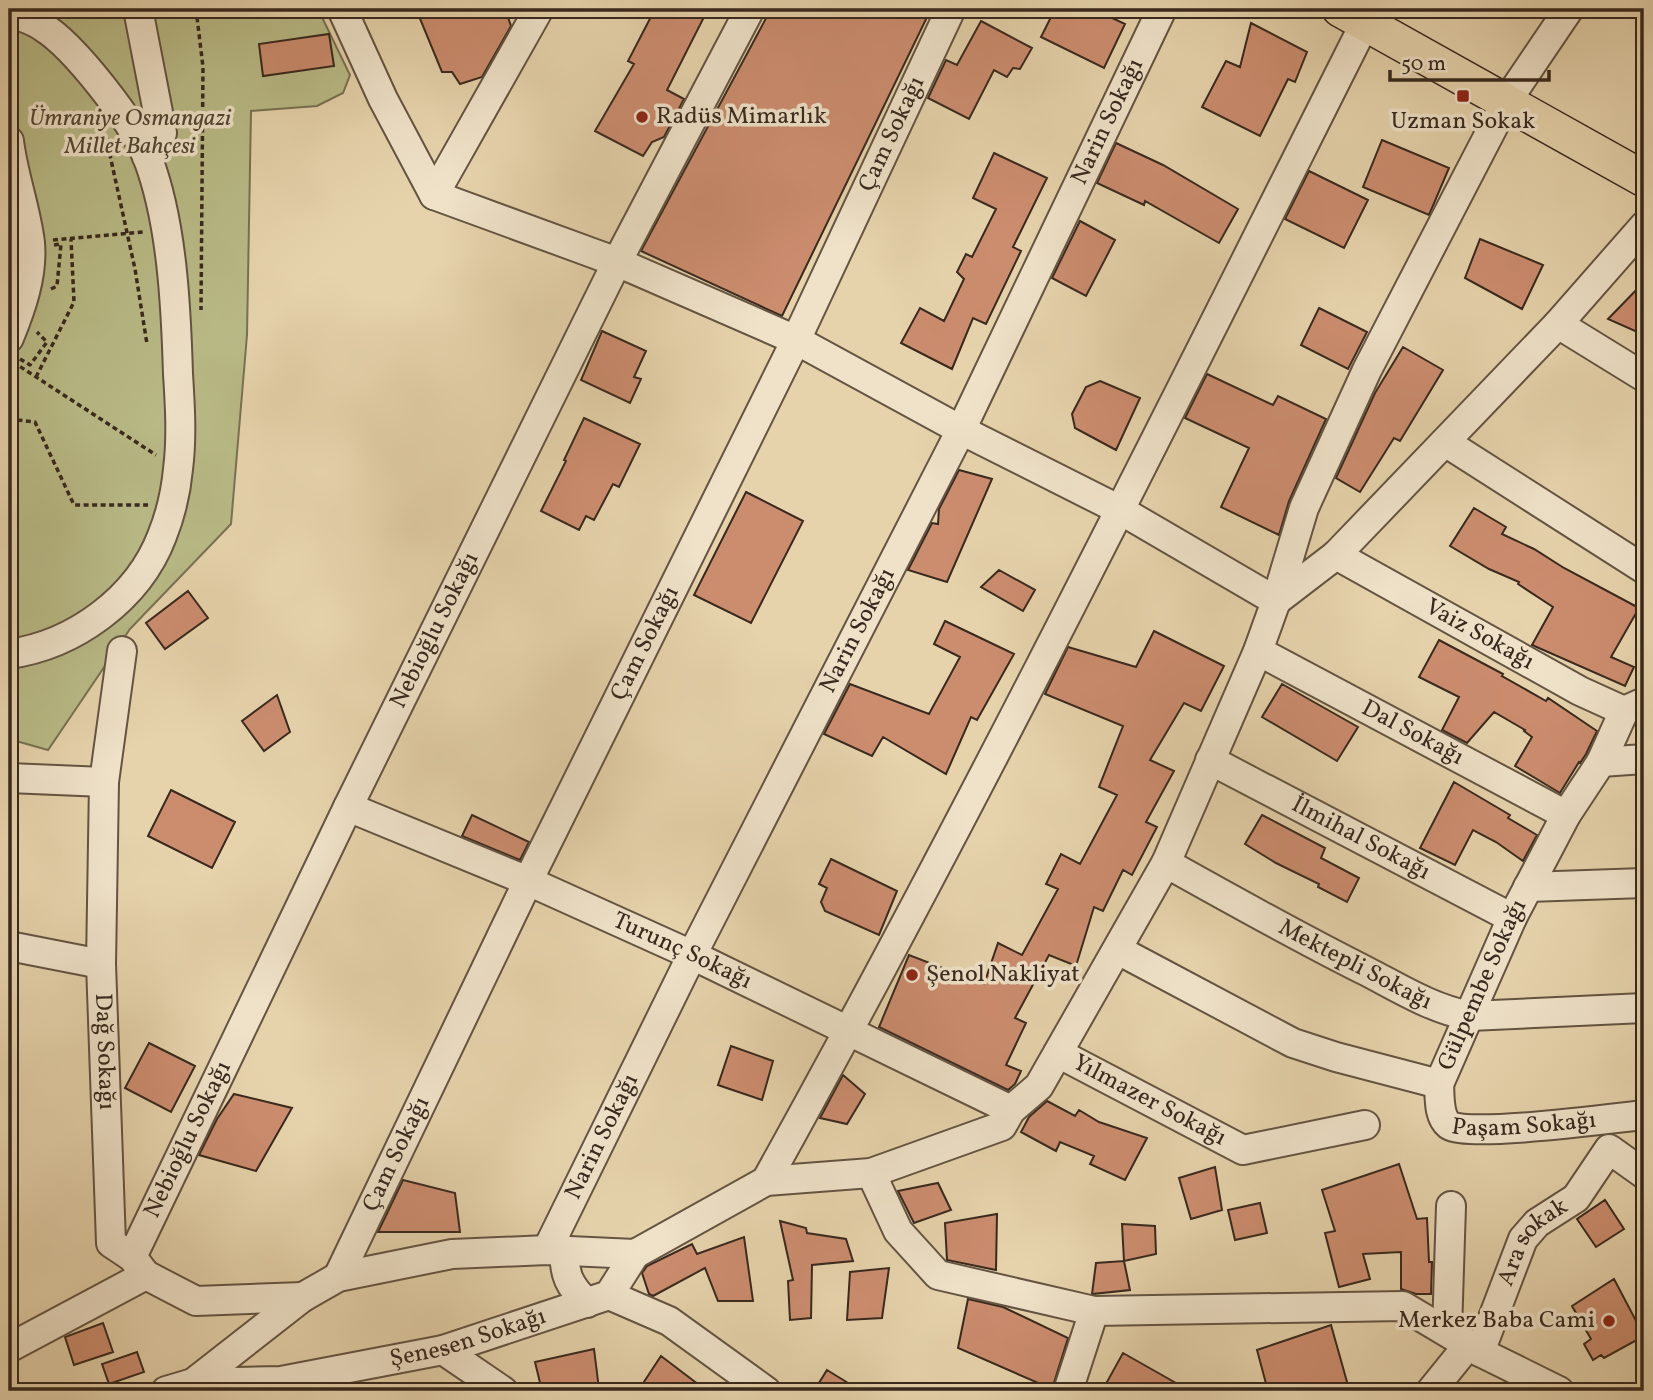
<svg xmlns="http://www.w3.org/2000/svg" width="1653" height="1400" viewBox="0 0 1653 1400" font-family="Vollkorn,serif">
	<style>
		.green { fill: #b9bb87; stroke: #787252; stroke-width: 2 }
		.building { fill: #cc8d6f; stroke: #38291e; stroke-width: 2 }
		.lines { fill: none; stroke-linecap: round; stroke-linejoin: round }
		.minor-casing { stroke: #645442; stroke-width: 32 }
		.major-casing { stroke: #38291e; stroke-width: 38 }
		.path { stroke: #38291e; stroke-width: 3.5; stroke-dasharray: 5 3.5; stroke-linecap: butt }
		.minor { stroke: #efe2c9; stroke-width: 28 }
		.major { stroke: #e6d3ac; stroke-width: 35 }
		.poi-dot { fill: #8f2418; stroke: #efe2c9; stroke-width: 2.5 }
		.labels { text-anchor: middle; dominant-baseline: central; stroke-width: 7; stroke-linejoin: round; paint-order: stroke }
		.poi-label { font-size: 24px; fill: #38291e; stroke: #efe2c9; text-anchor: start }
		.park-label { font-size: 24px; font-style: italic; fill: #524633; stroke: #efe2c9 }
		.street-label { font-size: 24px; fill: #38291e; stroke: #efe2c9 }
	</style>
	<rect width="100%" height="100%" fill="#e6d3ac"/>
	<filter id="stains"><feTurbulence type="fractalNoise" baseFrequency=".00286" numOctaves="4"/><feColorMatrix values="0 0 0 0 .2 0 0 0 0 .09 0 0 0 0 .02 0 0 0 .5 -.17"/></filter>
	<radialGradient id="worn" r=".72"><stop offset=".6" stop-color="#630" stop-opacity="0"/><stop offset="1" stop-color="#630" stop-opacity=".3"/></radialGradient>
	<path class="green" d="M9,9H318L350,75L343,93L317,106L251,111L247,335L231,524L130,629L48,750L9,739Z"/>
	<path class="building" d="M416,9H505L511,26L482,77L460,84L452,72H442Z
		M655,9H687L704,17L667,90L684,99L664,137L652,142L643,156L595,131L634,64L628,61Z
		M771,9H931L782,316L641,251Z
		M1055,9H1093L1125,24L1104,68L1041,37Z
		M981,21L1032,48L1020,69L1013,68L1007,77L994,70L969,119L928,98L946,60L957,65Z
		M1251,23L1307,52L1295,82L1288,79L1260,136L1202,107L1226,61L1240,67Z
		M329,34L334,66L263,76L259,44Z
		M1382,140L1449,168L1429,215L1363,187Z
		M1116,143L1163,165L1238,209L1219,243L1145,201L1144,205L1097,183Z
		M994,153L1047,178L1013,247L1021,251L986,324L973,318L952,369L901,343L920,308L944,321L964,279L957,272L966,254L972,257L996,209L973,198Z
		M1309,171L1368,200L1344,248L1285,219Z
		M1080,221L1115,240L1086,296L1052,278Z
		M1480,239L1543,265L1522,309L1465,278Z
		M1644,282V335L1608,319Z
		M1319,308L1367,332L1348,369L1301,345Z
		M602,331L646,351L634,377L641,379L630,403L581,380Z
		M1403,347L1443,370L1400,441L1394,438L1360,492L1336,478L1375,393Z
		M1207,374L1273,405L1278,396L1326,419L1289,501L1279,535L1221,507L1249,448L1185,418Z
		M1100,381L1140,398L1116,450L1075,428L1072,414L1086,387Z
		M584,418L640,444L619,487L613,484L594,520L586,516L579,530L541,511L566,461L564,460Z
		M959,470L992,479L947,582L908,570L932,523L938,524L939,509Z
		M746,492L803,521L751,623L694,595Z
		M1474,508L1506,527L1502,534L1534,549L1564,568L1639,608L1611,657L1634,667L1625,686L1532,645L1553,607L1518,584L1519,582L1489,569L1450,546Z
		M999,570L1035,590L1023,611L981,587Z
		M188,591L208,618L165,649L146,623Z
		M945,621L1014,654L977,720L971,717L946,774L883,737L872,756L824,734L850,684L929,714L960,657L934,644Z
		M1154,631L1224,666L1201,711L1184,703L1150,760L1174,771L1146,822L1157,827L1132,875L1123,870L1103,911L1094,907L1076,966L1049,955L1015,1018L1026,1023L1006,1065L1021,1071L1015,1084L1008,1090L879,1027L909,955L984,984L998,943L1022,955L1058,889L1046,884L1061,854L1080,864L1117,795L1099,787L1123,726L1045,694L1068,647L1136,667Z
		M1439,640L1503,674L1502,676L1546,701L1548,698L1597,731L1586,754L1580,763L1579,762L1560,793L1515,766L1532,737L1524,731L1525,730L1494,712L1467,743L1442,730L1459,697L1419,677Z
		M1282,684L1358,727L1337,761L1262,717Z
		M277,695L290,732L264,751L242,721Z
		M1454,782L1510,815L1508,818L1537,835L1523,861L1496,842L1473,830L1455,865L1420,848Z
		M171,790L235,822L212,868L148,836Z
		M472,815L529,842L520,860L462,836Z
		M1262,815L1325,848L1321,858L1359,878L1347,902L1318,887L1319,884L1276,863L1245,844Z
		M831,859L897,891L879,935L825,911L821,902L827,888L819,884Z
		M149,1043L195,1066L171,1112L125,1088Z
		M731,1046L773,1061L762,1100L718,1085Z
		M843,1075L865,1094L847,1124L820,1118Z
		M234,1094L292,1108L256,1171L199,1155L217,1119Z
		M1047,1101L1075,1116L1079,1110L1099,1122L1147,1138L1125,1180L1090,1164L1094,1156L1060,1142L1056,1151L1021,1132L1029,1117Z
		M1399,1164L1417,1219L1427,1218L1429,1262H1432L1431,1294H1416L1401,1289V1252L1363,1254L1370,1279L1339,1287L1325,1233L1335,1231L1322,1190Z
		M1215,1167L1222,1210L1191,1219L1179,1178Z
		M403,1180L455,1193L460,1232H378Z
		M938,1183L951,1210L914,1223L898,1191Z
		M1605,1200L1624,1229L1596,1247L1577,1219Z
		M1260,1203L1267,1233L1235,1240L1228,1210Z
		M997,1214L996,1270L947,1260L945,1223Z
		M780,1221L806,1228L807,1233L846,1239L853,1261L812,1265L811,1318L790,1320L788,1281L793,1280Z
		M1122,1224L1155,1226L1156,1254L1124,1261Z
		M744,1237L753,1301H718L705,1268L653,1296L649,1294L642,1273L647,1266L692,1244L697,1254Z
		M1124,1261L1130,1290L1092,1294L1096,1263Z
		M889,1268L882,1318L847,1320L850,1272Z
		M1614,1279L1644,1336L1604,1358L1601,1355L1593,1360L1584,1344L1591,1339L1572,1306Z
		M968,1299L1003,1307L1068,1338L1052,1389L958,1348Z
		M103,1323L113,1352L74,1365L65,1337Z
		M1331,1325L1349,1389L1337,1391H1268L1257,1350Z
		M594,1349L599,1389L542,1391L535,1362Z
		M137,1352L144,1372L109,1384L102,1364Z
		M1123,1353L1190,1391H1102Z
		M661,1356L707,1391H638Z
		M827,1370L861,1391H814Z"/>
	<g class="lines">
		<g class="minor-casing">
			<g id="minor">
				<path d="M138,9L162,133L155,151L147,157"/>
				<path d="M342,9L383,99L434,195L617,262L796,340L961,430L1120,510L1276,601L1336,555L1558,324L1644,226"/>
				<path d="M9,12C20,16 33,20 43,27C74,46 135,124 148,159C172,222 176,306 178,374C180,405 182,438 178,469C176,491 170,516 162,536C138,599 74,645 9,654"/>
				<path d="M9,141C13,175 26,209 30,243C33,275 21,309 9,338"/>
				<path d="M434,195L539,9"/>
				<path d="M1558,324L1644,377"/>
				<path d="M1445,442L1644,569"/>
				<path id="s1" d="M1336,555L1580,691L1624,711"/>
				<path id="s2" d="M122,651L104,782L101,964L111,1243L132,1257L146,1275L196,1301L303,1297"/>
				<path id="s3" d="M1258,651L1566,815"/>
				<path id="s4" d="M1210,760L1512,918"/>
				<path d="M1601,762L1644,759"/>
				<path d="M9,778L104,782"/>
				<path id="s5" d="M348,807L528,881L692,955L1011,1110"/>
				<path id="s6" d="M1166,863C1232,900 1298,937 1366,971C1399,988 1432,1009 1470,1016L1644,1008"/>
				<path d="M1528,887L1644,883"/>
				<path d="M9,946L101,964"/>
				<path id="s7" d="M1118,950L1293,1043L1336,1057L1439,1084L1512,918L1566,815L1601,762L1624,711L1644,702"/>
				<path id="s8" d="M1058,1053L1243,1150L1365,1125"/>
				<path id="s9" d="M1439,1084C1440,1097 1438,1116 1449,1125C1466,1138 1615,1118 1644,1115"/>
				<path d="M871,1173L898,1231L938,1275L1094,1311L1403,1306L1480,1352L1559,1391"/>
				<path d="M766,1181C977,801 1170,411 1365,23"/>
				<path id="s10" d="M547,1250L692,955L961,430L1162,9"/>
				<path d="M565,1250C563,1274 570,1287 587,1303"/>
				<path id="s11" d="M132,1257L348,807L617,262L750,9"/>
				<path id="s12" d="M338,1277L528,881L796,340L951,9"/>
				<path d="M609,1295L669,1321L766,1391"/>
				<path d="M1447,1331L1451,1206"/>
				<path d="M9,1348L146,1275"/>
				<path d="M443,1350L503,1391"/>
				<path id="s13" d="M1480,1352L1523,1239L1537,1223L1576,1198L1609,1149L1644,1174"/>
				<path id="s14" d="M193,1383L281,1381L443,1350L609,1295L635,1254"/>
				<path d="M166,1391L193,1383L303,1297L338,1277L452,1254L547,1250L635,1254L766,1181L871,1173L1002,1126L1011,1110L1039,1086L1166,863L1258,651L1276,601L1304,508L1367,370L1506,102L1569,9"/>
				<path d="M1068,1391L1094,1311"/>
				<path d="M1431,1391L1469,1344"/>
			</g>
		</g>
		<g class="major-casing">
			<path id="major" d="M1340,9L1644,179"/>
		</g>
		<path class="path" d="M196,9L203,67L201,310
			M106,137L135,269L147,344
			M53,240L143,232
			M51,289L57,286L61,244L54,245
			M20,359L30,365L47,342L37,332
			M13,362L156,455
			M36,377L74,302L71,239
			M9,419L35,422L74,505H148"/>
		<use href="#minor" class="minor"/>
		<use href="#major" class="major"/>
	</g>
	<g class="poi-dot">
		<rect x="1456" y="89" width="14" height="14" rx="3.5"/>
		<circle cx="642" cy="117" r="7"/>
		<circle cx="912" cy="975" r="7"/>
		<circle cx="1609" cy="1321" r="7"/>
	</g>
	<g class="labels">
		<g class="poi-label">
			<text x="656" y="117">Radüs Mimarlık</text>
			<text x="1463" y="122" text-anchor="middle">Uzman Sokak</text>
			<text x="926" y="975">Şenol Nakliyat</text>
			<text x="1595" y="1321" text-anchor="end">Merkez Baba Cami</text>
		</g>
		<g class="park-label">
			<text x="130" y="119">Ümraniye Osmangazi<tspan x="130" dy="28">Millet Bahçesi</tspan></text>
		</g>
		<g class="street-label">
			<text stroke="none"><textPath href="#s10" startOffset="1260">Narin Sokağı</textPath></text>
			<text stroke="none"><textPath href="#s12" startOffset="1270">Çam Sokağı</textPath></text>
			<text stroke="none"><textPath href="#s11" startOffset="696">Nebioğlu Sokağı</textPath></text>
			<text stroke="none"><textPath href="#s10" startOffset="693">Narin Sokağı</textPath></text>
			<text stroke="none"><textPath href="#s1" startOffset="164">Vaiz Sokağı</textPath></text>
			<text stroke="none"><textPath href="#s12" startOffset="704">Çam Sokağı</textPath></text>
			<text stroke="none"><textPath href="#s3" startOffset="175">Dal Sokağı</textPath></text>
			<text stroke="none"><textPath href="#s4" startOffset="170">İlmihal Sokağı</textPath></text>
			<text stroke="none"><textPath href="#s5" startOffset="364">Turunç Sokağı</textPath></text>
			<text stroke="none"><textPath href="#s6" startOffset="215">Mektepli Sokağı</textPath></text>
			<text stroke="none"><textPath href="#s7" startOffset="458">Gülpembe Sokağı</textPath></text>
			<text stroke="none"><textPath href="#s2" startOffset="402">Dağ Sokağı</textPath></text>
			<text stroke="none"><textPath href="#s8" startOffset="103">Yılmazer Sokağı</textPath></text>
			<text stroke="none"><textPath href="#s9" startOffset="119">Paşam Sokağı</textPath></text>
			<text stroke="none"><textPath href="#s10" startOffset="126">Narin Sokağı</textPath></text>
			<text stroke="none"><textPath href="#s11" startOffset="130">Nebioğlu Sokağı</textPath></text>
			<text stroke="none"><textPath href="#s12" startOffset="136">Çam Sokağı</textPath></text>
			<text stroke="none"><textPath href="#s13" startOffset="124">Ara sokak</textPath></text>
			<text stroke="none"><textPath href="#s14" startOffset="280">Şenesen Sokağı</textPath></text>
		</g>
	</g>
	<rect width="1653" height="1400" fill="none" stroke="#e6d3ac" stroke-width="35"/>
	<rect x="10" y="10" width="1632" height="1379" fill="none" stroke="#38291e" stroke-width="3.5"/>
	<rect x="18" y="18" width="1618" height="1365" fill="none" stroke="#38291e" stroke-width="2"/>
	<path d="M1390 70v10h159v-10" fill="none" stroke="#38291e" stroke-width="3.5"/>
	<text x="1401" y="70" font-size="21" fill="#38291e" stroke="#efe2c9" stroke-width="5" paint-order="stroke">50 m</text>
	<rect width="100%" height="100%" filter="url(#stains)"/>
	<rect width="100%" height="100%" fill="url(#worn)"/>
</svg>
